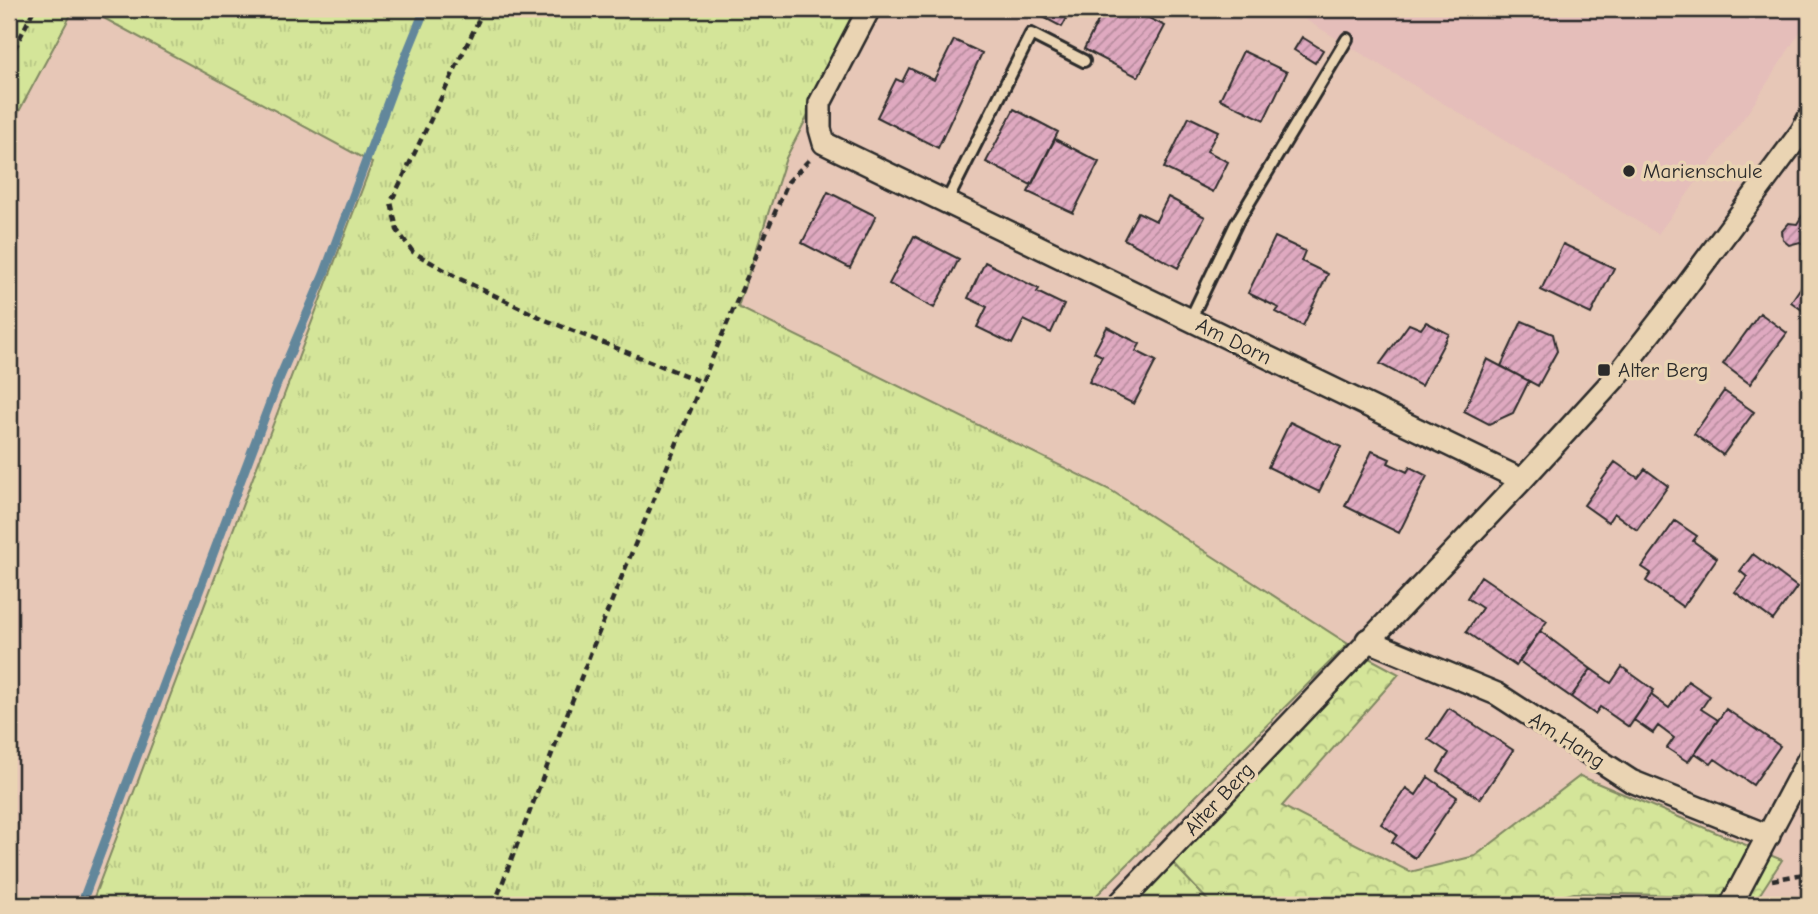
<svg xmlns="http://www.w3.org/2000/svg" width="1818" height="914" viewBox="0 0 1818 914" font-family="'Comic Neue',sans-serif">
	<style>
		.built { fill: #e5beba }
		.grass { fill: url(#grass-tufts); stroke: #808862; stroke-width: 2 }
		.forest { fill: url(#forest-crowns); stroke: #808862; stroke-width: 2 }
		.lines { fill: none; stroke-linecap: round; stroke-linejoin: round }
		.stream { stroke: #62879b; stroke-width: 9 }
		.building { fill: url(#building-hatch); stroke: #2b2b2b; stroke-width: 2 }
		.lane-casing { stroke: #2b2b2b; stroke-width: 16 }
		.street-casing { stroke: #2b2b2b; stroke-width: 26 }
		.path { stroke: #2b2b2b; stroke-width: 4.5; stroke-dasharray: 7 5; stroke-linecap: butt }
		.lane { stroke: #ead4b3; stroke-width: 10 }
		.street { stroke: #ead4b3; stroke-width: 21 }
		.poi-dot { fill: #2b2b2b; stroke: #ead4b3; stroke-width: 2.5 }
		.labels { text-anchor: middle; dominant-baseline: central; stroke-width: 7; stroke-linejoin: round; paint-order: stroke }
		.poi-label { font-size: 21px; fill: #2b2b2b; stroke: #ead4b3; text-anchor: start }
		.street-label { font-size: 21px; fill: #2b2b2b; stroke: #ead4b3 }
	</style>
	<defs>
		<pattern id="grass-tufts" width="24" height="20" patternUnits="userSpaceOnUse" patternTransform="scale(1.75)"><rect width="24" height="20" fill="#d4e599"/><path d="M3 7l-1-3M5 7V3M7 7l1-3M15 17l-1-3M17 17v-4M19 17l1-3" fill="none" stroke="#b6c584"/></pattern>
		<pattern id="forest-crowns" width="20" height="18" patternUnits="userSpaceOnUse" patternTransform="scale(1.75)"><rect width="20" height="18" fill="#d4e599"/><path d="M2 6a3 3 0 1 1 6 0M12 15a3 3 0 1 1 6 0" fill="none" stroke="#b6c584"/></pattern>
		<pattern id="building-hatch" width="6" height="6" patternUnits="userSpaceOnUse" patternTransform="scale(1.75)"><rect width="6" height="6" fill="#dfa9c0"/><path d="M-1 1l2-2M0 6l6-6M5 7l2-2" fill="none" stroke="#b58a9c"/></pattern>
	</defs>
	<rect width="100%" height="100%" fill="#e7c7b7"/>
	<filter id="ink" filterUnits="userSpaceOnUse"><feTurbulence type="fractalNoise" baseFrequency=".0143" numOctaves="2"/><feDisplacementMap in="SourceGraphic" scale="14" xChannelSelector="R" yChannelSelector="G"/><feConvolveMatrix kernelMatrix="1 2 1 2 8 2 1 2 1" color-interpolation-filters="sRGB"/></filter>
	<g filter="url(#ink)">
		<path class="built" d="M1288,9H1809V18L1751,108L1658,234Z"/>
		<path class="grass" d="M9,9H74L9,130Z
			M87,9H863L786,158L738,307L1112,491L1348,644L1087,905H91L372,163Z
			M1173,863L1212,905H1133Z"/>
		<path class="forest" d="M1369,658L1399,674L1282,806L1410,872L1475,856L1580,776L1782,860L1758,897L1574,893L1530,905H1212L1173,863Z"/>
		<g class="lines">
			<path class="stream" d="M81,905L277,384L324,274L396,80L425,9"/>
		</g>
		<path class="building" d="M1028,9H1072L1062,27Z
			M1104,9H1131L1165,26L1138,77L1084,49Z
			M1302,37L1323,50L1315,63L1294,50Z
			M954,40L982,53L938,148L877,117L896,79L902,82L909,68L934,80Z
			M1243,51L1287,72L1264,120L1220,99Z
			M1014,109L1058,132L1031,185L986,162Z
			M1189,117L1218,131L1207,151L1228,162L1213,192L1164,168Z
			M1055,139L1099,162L1073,213L1028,192Z
			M828,192L876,216L850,268L802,243Z
			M1168,197L1205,217L1178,268L1124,239L1138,212L1156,221Z
			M1809,205V248L1800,242L1789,245L1783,240L1782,231L1789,223L1797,224Z
			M914,236L959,259L934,308L889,284Z
			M1275,237L1305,251L1301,261L1328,274L1303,326L1276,312L1279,308L1248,293Z
			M1563,244L1614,268L1591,314L1541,290Z
			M985,262L1039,289L1037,292L1064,305L1051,333L1024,320L1012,344L977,327L987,307L968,298Z
			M1809,275V315L1791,302Z
			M1760,313L1787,333L1750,384L1723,364Z
			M1522,321L1553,334L1557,351L1538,386L1501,366Z
			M1426,322L1449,334L1421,386L1380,364L1409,324L1421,329Z
			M1107,327L1140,344L1136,351L1156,361L1134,404L1089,382L1102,356L1094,352Z
			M1487,359L1529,381L1513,413L1489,424L1464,411Z
			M1724,391L1754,412L1723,455L1694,434Z
			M1290,422L1341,447L1319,492L1268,467Z
			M1372,451L1390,459L1388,463L1407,472L1410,467L1427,476L1399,533L1345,506Z
			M1615,462L1638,478L1645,469L1668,486L1637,530L1614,513L1608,522L1584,505Z
			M1675,521L1697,536L1693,541L1717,558L1683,607L1646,581L1651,573L1642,567Z
			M1753,554L1797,587L1773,620L1735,592L1747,577L1740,571Z
			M1481,576L1547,621L1516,666L1466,632L1482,608L1467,598Z
			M1540,631L1591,669L1571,697L1519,661Z
			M1622,667L1654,690L1629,727L1600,707L1595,714L1571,697L1591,669L1611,683Z
			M1688,681L1710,696L1701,709L1718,720L1688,762L1667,748L1674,738L1658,726L1653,733L1634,720L1651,695L1669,708Z
			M1449,708L1513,750L1480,799L1438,771L1449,753L1428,739Z
			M1726,709L1780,746L1753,785L1715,759L1711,764L1695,753Z
			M1428,777L1457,797L1415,858L1392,842L1397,835L1381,824L1406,788L1416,795Z"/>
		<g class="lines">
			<g class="lane-casing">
				<path id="lane" d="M947,201L1031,34L1084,61
					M1190,320L1236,224L1347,39"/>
			</g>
			<g class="street-casing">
				<path id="street" d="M869,9L820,103V129L824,143L1522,480
					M1367,640L1497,694L1631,781L1769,836
					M1118,905L1522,480L1616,377L1683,291L1802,131L1809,118
					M1731,905L1809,758"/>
			</g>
			<path class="path" d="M484,9L391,202L397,230L413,252L460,279L548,321L702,382
				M9,60L34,9
				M1772,880L1809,873
				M494,905L592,649L702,382L788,182L809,160
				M1554,905C1576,899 1595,899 1617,905"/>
			<use href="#lane" class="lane"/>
			<use href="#street" class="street"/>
		</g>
	</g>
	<g class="poi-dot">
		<circle cx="1629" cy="171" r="7"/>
		<rect x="1597" y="363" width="14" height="14" rx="3.5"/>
	</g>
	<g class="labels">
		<g class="poi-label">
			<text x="1643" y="171">Marienschule</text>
			<text x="1618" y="370">Alter Berg</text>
		</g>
		<g class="street-label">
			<text transform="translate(1234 341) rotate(26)">Am Dorn</text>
			<text transform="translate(1567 740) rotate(33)">Am Hang</text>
			<text transform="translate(1219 799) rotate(-47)">Alter Berg</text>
		</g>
	</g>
	<rect width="1818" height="914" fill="none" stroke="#ead4b3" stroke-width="35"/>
	<rect x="18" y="18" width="1783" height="879" fill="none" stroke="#2b2b2b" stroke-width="2.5" filter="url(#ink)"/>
</svg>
